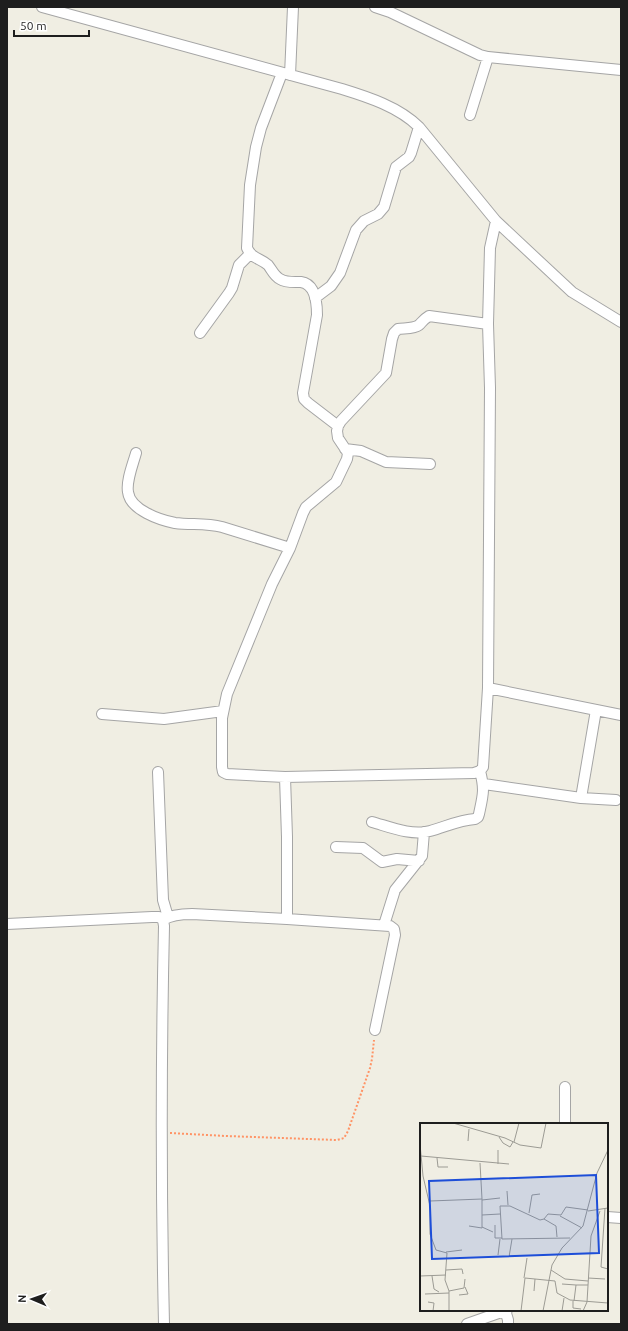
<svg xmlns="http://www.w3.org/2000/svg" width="628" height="1331" viewBox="0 0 628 1331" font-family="Ubuntu,sans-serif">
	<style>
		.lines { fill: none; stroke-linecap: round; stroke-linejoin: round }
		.minor-casing { stroke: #a5a5a5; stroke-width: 12 }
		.path { stroke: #ff9365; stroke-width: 2; stroke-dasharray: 2 2; stroke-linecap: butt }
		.minor { stroke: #fff; stroke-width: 10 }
		.inset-road { fill: none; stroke: #9c9b94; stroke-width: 1 }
		.view { fill: #1d4ed8; fill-opacity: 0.15; stroke: #1d4ed8; stroke-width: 2 }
		.inset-edge { fill: none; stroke: #1e1e1e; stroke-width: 2 }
	</style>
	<rect width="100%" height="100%" fill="#f0eee3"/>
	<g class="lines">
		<g class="minor-casing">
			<path id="minor" d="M42,7L342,89C368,97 399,107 419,127L496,221L572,292L621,322
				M375,7L390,12L480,55L488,57L621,70
				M282,73L261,128L256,147L250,185L247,248C252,259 260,258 268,265C272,270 274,276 280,279C286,283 294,282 301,282C315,284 317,303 317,315L303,393L304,399L308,403L338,426
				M290,75L293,7
				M470,115L488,57
				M315,298L331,286L340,273L356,230L364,221L378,214L384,207L396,167L409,157L411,153L419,127
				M488,324L429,316C424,319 422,322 419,325C414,329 404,328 398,329L394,333L392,339L386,373L341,421L338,426L337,431L338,438L348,453L347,459L336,482L306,507L303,513L290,548L272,584L227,694L222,718V767L223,772L227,774L285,777L474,773L480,771L483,767L488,688L490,388L488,324L490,248L496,221
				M200,333L229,293L232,288L239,265L250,254
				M345,449L361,451L386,462L430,464
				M136,453C133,464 126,481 128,492C130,510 160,520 175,523C191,525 206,523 222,527L290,548
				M488,688L621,715
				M102,714L164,719L223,711
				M158,772L163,900L168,917
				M285,777L287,837V919
				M484,784L581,798L616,800
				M581,798L596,710
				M372,822C390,827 411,836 430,831C445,827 459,820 475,819L478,817L479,814C483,795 485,790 480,771
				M336,847L363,848L382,862L397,859L419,861
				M163,920C171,915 182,914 192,914L287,919L390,926L394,929L395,935L375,1030
				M7,924L152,917H159L163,920L164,926C161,1059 161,1191 164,1324
				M384,925L395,890L422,856L424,832
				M565,1087V1124
				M607,1217L621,1218
				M505,1310L508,1320V1324
				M467,1324L507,1310"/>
		</g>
		<path class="path" d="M170,1133L226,1136L337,1140L344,1138L348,1131L370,1068L372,1059L374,1040"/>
		<use href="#minor" class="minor"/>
	</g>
	<g transform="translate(420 1123)">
		<rect width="188" height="188" fill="#f0eee3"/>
		<path class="inset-road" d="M33,0L85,15L100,22L121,25L126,0M79,14L83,20L90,24L93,19M48,18L49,6M94,19L99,0M0,21L3,53L10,83V111L16,127L27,130L25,157L29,168V188M1,33L89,41M17,35L18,44H28M78,41V27M87,68L88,82M62,77L80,75M10,78L62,76L60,40M185,85L181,144L188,146M168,88L188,85M109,90L112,72L120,71M62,92L80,91M140,93L162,105M124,96L128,91L141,92L146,84L168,87M75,102V115H82M49,103L62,105V76M62,104L73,109M137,114L136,103L124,96L120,97L90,83H80L82,116L150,115M26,129L42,127M78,132L80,116M89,134L92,116M26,147L42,146L43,151M131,147L145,156L168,158M0,153L26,152M12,153L14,166L19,169M104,155L107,135M168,155L185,156M142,161L156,162M29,168L44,165L45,156M114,168L115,156M5,171L29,170M39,172L48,171L45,164M153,178V185L161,186M154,178L156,162H168M8,179L14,180L13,188M101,188L105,155L135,158L137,170L150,177L188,180M123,188L132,142L142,125L163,103L177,50L188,27M142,188L144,175M163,188L167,179L171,113L180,88"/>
		<path class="view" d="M176,52L179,130L12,136L9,58Z"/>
		<rect width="188" height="188" class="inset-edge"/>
	</g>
	<rect width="628" height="1331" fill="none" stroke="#1e1e1e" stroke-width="16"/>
	<g transform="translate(32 1299) rotate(272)" stroke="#ffffff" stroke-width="3" paint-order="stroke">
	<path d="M0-3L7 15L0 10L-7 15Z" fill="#1e1e1e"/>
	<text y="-6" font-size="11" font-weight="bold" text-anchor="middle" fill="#1e1e1e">N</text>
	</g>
	<path d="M14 30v6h75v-6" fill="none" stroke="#1e1e1e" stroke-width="2"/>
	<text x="20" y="30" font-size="12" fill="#1e1e1e" stroke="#ffffff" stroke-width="3" paint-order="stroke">50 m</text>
</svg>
